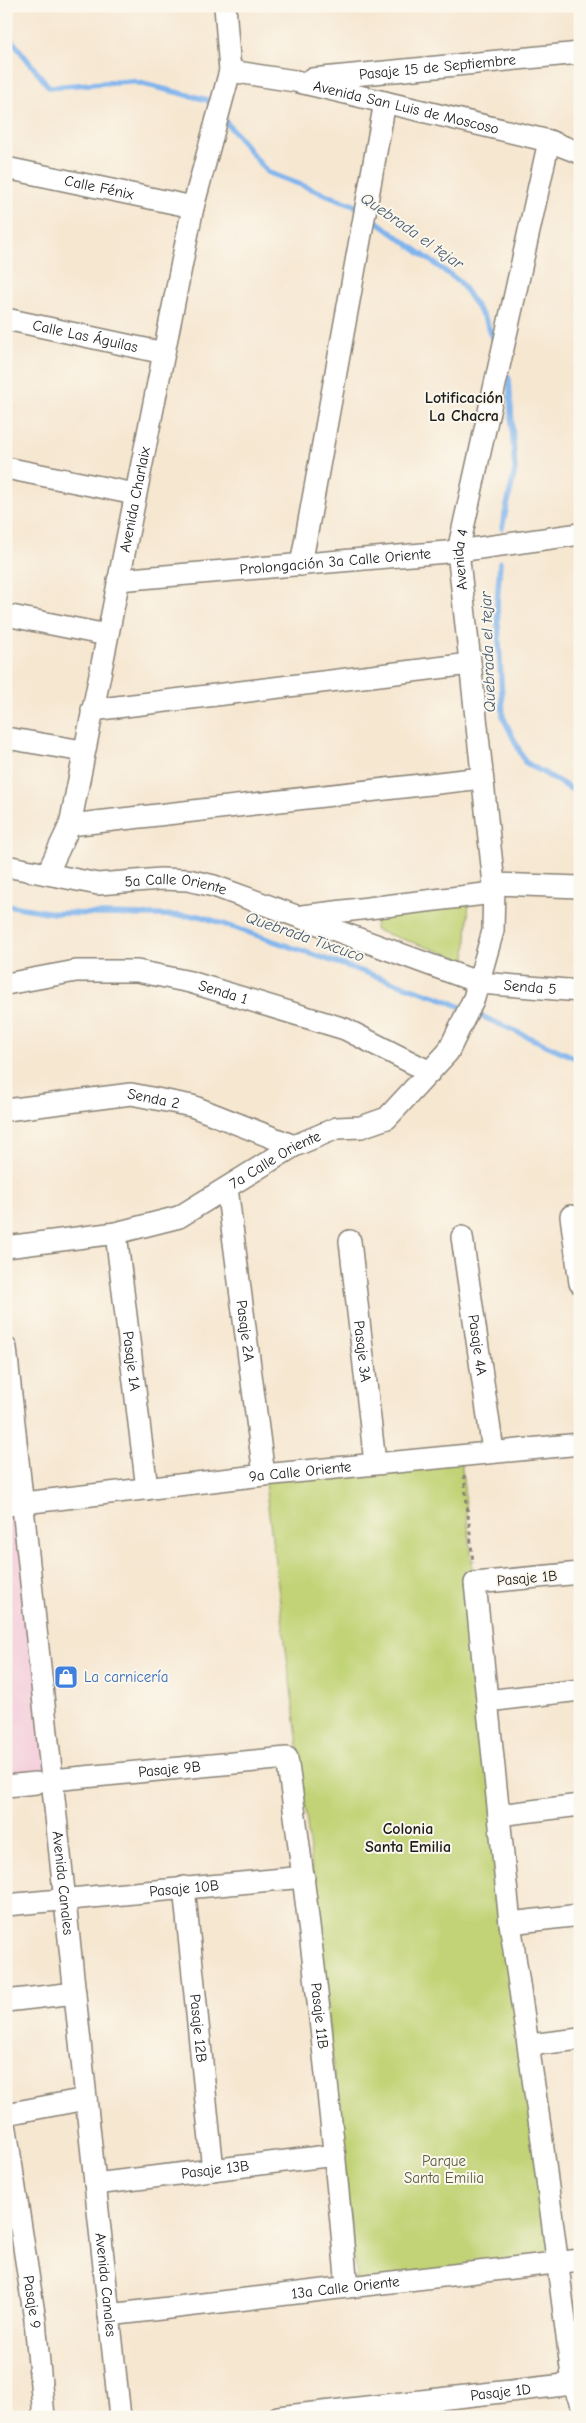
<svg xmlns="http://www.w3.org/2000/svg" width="586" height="2423" viewBox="0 0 586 2423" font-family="'Comic Neue',sans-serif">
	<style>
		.built { fill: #f4cfdd }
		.green { fill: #c1d376; stroke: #6e7849 }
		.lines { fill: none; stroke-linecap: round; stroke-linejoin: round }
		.stream { stroke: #7fb4ed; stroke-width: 5.5 }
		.minor-casing { stroke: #898276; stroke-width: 24 }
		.path { stroke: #898276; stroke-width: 3; stroke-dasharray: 4 4; stroke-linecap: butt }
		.minor { stroke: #fff; stroke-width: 21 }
		.labels { text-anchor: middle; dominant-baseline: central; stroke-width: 4; stroke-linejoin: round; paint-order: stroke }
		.street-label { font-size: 15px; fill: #1c1c1c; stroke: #fbf7ec }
		.shop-label { font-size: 15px; fill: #366cbe; stroke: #fbf7ec; text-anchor: start }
		.park-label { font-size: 15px; fill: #565c3c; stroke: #fbf7ec }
		.water-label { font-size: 16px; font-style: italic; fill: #445970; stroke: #fbf7ec }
		.neighbourhood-label { font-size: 16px; font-weight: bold; fill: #1c1c1c; stroke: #fbf7ec }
	</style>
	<rect width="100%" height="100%" fill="#fbf7ec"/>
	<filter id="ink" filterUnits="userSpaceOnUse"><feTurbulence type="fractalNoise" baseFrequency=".02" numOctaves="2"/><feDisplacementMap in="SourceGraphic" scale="10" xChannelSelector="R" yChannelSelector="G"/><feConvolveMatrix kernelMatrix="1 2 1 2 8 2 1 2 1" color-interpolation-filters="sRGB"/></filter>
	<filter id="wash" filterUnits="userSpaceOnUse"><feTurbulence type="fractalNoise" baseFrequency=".0096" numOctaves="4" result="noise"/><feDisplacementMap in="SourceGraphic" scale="20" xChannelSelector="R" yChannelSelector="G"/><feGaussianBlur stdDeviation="1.12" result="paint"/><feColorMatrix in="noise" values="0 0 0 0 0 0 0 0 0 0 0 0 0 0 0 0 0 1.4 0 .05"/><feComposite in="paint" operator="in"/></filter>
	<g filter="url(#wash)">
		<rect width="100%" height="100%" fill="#f6e7d1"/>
		<path class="built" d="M22,1504L52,1780L6,1786V1506Z"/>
		<path class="green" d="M469,898L466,960L375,930L376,915Z
			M460,1451L495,1773L557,2263L357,2286L301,1769L264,1475Z"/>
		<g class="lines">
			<path class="stream" d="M6,33L49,87L131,81L208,100L214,108
				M222,117L267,172L354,205L362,211
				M369,216L460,282L486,321L497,348
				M502,528L515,470L509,379L505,371
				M500,562L497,605L503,717L525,762L580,794
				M6,905L53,913L200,916L443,999L580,1060"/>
		</g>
	</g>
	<g filter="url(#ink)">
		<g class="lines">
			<g class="minor-casing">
				<g id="minor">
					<path id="s1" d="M230,71L295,81L549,141L580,153"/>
					<path id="s2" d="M312,79L580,53"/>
					<path id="s3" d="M6,168L193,207"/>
					<path id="s4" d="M6,319L164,353"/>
					<path d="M6,468L135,494"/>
					<path d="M301,565L385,102"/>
					<path id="s5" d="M118,580L458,551L580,534"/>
					<path d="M6,615L107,635"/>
					<path d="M92,710L470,664"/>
					<path d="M6,738L83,751"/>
					<path d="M70,825L482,778"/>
					<path id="s6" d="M6,866L98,884L161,879L188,880L214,886L480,983L580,991"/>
					<path id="s7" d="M47,874L70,825L193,207L230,71L225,6"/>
					<path d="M494,884L580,887"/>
					<path d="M302,916L493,893"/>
					<path id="s8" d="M6,984L76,971H137L190,982L345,1029L430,1072"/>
					<path id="s9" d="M6,1110L131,1094L192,1106L294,1146"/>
					<path id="s10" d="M227,1188L264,1475"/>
					<path d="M571,1216L580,1283"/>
					<path id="s11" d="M116,1233L147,1489"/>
					<path id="s12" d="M462,1237L493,1451"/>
					<path id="s13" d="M350,1241L375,1463"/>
					<path id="s14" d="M6,1247L116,1233L179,1217L294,1146L337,1128L361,1127L387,1118L448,1052L474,998L493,931L494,884L458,551L549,141"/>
					<path id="s15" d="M6,1348L120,2417"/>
					<path id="s16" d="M6,1505L264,1475L580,1444"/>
					<path d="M580,1573L475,1583L510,1923L541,2133L573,2384L580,2402"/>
					<path d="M487,1701L580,1690"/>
					<path id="s17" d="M52,1780L287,1758C312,1934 331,2110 347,2287"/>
					<path d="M6,1786L36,1783"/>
					<path d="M499,1815L580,1805"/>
					<path id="s18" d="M184,1887L213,2170"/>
					<path id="s19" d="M6,1905L304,1877"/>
					<path d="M510,1923L580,1915"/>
					<path d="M6,2001L75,1993"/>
					<path d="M529,2045L580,2039"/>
					<path d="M6,2114L86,2099"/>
					<path id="s20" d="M6,2129L35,2320L44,2417"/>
					<path id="s21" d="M95,2184L335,2155"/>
					<path id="s22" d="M109,2315L580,2260"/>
					<path id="s23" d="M278,2417L573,2384"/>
				</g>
			</g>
			<path class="path" d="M464,1475L473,1563"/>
			<use href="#minor" class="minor"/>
		</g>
	</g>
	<defs>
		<g id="shop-square" transform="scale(1.25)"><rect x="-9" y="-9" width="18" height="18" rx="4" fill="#3f7fe0" stroke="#fbf7ec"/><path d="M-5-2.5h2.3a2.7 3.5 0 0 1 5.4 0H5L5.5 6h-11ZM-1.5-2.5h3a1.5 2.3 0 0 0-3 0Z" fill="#fff"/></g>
	</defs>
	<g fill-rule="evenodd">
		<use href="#shop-square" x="66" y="1677"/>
	</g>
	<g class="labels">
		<g class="street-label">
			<text stroke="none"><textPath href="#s2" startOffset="126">Pasaje 15 de Septiembre</textPath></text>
			<text stroke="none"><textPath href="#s1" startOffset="180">Avenida San Luis de Moscoso</textPath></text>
			<text stroke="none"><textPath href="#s3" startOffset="95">Calle Fénix</textPath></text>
			<text stroke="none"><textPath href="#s4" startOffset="81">Calle Las Águilas</textPath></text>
			<text stroke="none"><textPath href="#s7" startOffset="386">Avenida Charlaix</textPath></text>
			<text stroke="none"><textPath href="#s14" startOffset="1002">Avenida 4</textPath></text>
			<text stroke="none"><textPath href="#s5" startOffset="218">Prolongación 3a Calle Oriente</textPath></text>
			<text stroke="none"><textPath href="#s6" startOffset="172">5a Calle Oriente</textPath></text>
			<text stroke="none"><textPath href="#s6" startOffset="544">Senda 5</textPath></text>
			<text stroke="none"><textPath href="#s8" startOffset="221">Senda 1</textPath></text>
			<text stroke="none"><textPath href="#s9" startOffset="149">Senda 2</textPath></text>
			<text stroke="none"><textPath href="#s14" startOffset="288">7a Calle Oriente</textPath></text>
			<text stroke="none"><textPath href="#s10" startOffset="144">Pasaje 2A</textPath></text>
			<text stroke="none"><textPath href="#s12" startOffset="109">Pasaje 4A</textPath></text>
			<text stroke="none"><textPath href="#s13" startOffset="111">Pasaje 3A</textPath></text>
			<text stroke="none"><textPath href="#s11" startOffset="129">Pasaje 1A</textPath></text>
			<text stroke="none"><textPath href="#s16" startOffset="296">9a Calle Oriente</textPath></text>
			<text transform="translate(527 1578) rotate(-5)">Pasaje 1B</text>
			<text stroke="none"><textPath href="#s17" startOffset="118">Pasaje 9B</textPath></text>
			<text stroke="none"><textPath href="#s15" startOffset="538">Avenida Canales</textPath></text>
			<text stroke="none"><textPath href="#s19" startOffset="179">Pasaje 10B</textPath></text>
			<text stroke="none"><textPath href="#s17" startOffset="496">Pasaje 11B</textPath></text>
			<text stroke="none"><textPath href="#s18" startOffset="142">Pasaje 12B</textPath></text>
			<text stroke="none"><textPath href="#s21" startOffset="121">Pasaje 13B</textPath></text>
			<text stroke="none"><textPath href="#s15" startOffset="942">Avenida Canales</textPath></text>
			<text stroke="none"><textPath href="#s22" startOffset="238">13a Calle Oriente</textPath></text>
			<text stroke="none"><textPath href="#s20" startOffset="175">Pasaje 9</textPath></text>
			<text stroke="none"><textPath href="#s23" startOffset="224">Pasaje 1D</textPath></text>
		</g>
		<g class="shop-label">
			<text x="84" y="1677">La carnicería</text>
		</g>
		<g class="park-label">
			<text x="444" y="2161">Parque<tspan x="444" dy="17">Santa Emilia</tspan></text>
		</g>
		<g class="water-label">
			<text transform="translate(412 231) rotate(35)">Quebrada el tejar</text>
			<text transform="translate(488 652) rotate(-92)">Quebrada el tejar</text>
			<text transform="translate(305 937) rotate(19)">Quebrada Tixcuco</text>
		</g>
		<g class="neighbourhood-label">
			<text x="464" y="398">Lotificación<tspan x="464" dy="18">La Chacra</tspan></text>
			<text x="408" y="1829">Colonia<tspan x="408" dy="18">Santa Emilia</tspan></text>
		</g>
	</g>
	<rect width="586" height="2423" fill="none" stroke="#fbf7ec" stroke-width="25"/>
</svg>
